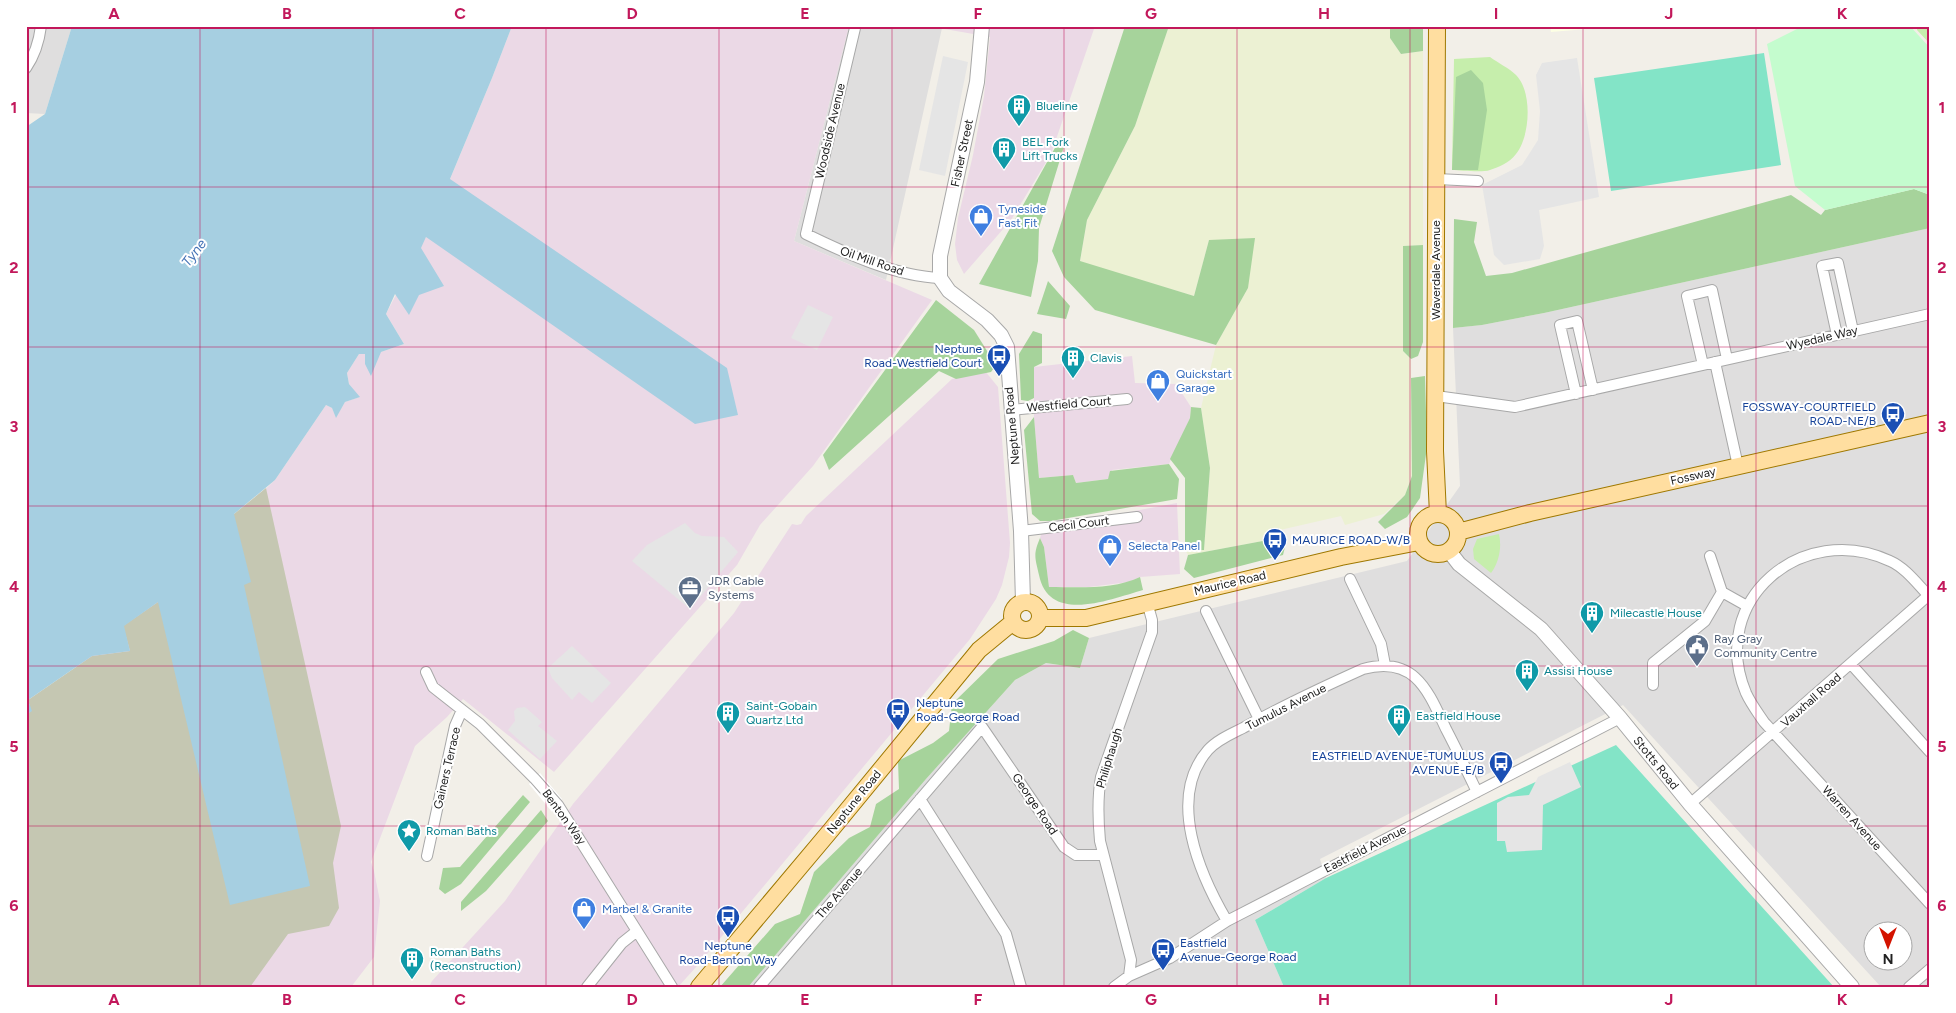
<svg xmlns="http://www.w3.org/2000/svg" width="1956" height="1013" viewBox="0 0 1956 1013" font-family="Figtree,sans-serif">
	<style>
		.residential { fill: #dfdede; fill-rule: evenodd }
		.industrial { fill: #ebd9e6 }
		.education { fill: #fdffe4 }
		.construction { fill: #c5c7b2 }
		.farmland { fill: #ecf1d3 }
		.grass { fill: #c6eeac }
		.forest { fill: #a6d39b }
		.park { fill: #c4fcce }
		.pitch { fill: #83e4c7 }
		.parking { fill: #e5e5e5 }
		.water { fill: #a6cfe1 }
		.pier { fill: #fff }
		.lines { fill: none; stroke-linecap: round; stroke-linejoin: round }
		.minor-casing { stroke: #a8a8a8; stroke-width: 12 }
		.tertiary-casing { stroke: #a8a8a8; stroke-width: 16 }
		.primary-casing { stroke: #9f7800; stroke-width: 18 }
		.minor { stroke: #fff; stroke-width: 10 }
		.tertiary { stroke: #fff; stroke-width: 14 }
		.primary { stroke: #ffdea0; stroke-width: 16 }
		.grid { fill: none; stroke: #c2185b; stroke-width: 1; stroke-opacity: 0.55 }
		.labels { text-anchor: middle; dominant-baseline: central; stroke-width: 4; stroke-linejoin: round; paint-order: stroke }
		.culture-label { font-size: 12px; fill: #0d838f; stroke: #fff; text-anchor: start }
		.street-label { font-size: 12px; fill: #212121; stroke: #fff }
		.shop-label { font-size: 12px; fill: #366cbe; stroke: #fff; text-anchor: start }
		.transit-label { font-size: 12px; fill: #164399; stroke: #fff; text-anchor: end }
		.service-label { font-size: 12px; fill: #4e5e75; stroke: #fff; text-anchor: start }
		.water-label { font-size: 14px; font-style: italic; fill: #4775b7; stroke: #fff }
		.neatline { fill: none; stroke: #c2185b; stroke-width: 2 }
		.grid-label { font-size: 16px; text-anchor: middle; font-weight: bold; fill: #c2185b }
	</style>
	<rect width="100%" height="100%" fill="#f2efe8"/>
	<path class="residential" d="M26,26H72L45,114L26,113Z
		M849,26H928L942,28L886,280L794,241Z
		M1930,228V987H1881L1623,705L1320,859L1326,878L1255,920L1284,987H748L926,779L1015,680L1046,663L1080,668L1089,638L1407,561L1460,486L1453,328L1482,325L1544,313ZM1874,930H1904V960H1874Z"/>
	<path class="industrial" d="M512,26H849L794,241L932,300L813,466L760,525L737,565L554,772L463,699L447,717L415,746L371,862L374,871L380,901L374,957L351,987H26V715L275,480L326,405L332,408L336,417L345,402L359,397L349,384L347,373L359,354L381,352L404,344L386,314L426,237L492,78Z
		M928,26H1095L1051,154L1011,220L964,274L957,260L955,244L958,218L973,155L984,96L990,37Z
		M1132,356L1135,383L1176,384L1191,407L1190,418L1169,464L1112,470L1108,479L1076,483L1073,475L1039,478L1034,417V367Z
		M985,371L998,387L1010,543L1009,557L1002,585L996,599L970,639L697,966L678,987H429L432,981L505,901L573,804L734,613L792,524L797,525L801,524L806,516L952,379Z
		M1177,503L1180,574L1140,577L1129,582L1089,587H1049L1044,547L1040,538L1043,528Z"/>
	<path class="education" d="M1550,26H1622L1551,32Z"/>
	<path class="construction" d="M266,488L341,826L333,863L339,908L329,926L288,934L250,987H26V715L31,711L28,700L92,656L130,651L123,626L158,602L234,514Z"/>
	<path class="farmland" d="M1169,26H1390V38L1401,54L1423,51V245L1403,246V351L1411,359L1412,476L1405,495L1384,514L1345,525L1341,516L1280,530L1278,538L1188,555L1185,550H1204L1210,468L1201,408L1216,345L1248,288L1209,240L1194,296L1080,262L1087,220L1135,126Z"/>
	<path class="grass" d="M1917,26H1930V44L1917,30Z
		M1490,57C1498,63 1509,68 1516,75C1533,92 1530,137 1516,154C1509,163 1499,167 1490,170C1481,173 1461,170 1452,170L1454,59Z
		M1499,534C1502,548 1499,562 1491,573L1474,559L1473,549L1477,539Z"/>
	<path class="forest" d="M1125,26H1169L1135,126L1087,220L1080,261L1194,296L1209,240L1255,238L1248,288L1216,345L1095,310L1064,277L1052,251Z
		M1390,26H1423V51L1401,54L1390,38Z
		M1471,70L1483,83L1487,110L1478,170H1452L1456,77Z
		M1061,137L1066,140L1039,228L1038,261L1031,297L979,284Z
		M1914,189L1930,195V228L1544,313L1482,325L1453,328L1454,219L1477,222L1474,242L1486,276L1512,273L1791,195L1821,215L1825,210Z
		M1423,245V342L1418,356L1411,359L1403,351V246Z
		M1048,281L1070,306L1066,319L1037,314Z
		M936,300L974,330L994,362V368L991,372L956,379L939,371L829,470L823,455Z
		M1033,331L1042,334V363L1034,367V398L1028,401L1021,400L1019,354Z
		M1425,376L1427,447L1420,498L1407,517L1385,529L1378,522L1405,495L1412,476L1411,378Z
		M1191,407L1201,408L1210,468L1204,550H1185V478L1170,459L1190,418Z
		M1034,417L1039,478L1073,475L1076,483L1108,479L1110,471L1169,464L1179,479L1177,499L1051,521H1040L1032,514L1024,430Z
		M1040,538L1044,547L1049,587C1078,587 1113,590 1140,577L1143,590C1111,599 1049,625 1039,575C1035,557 1033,555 1040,538Z
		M1278,538L1285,547L1283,555L1194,578L1184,569L1188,555Z
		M1073,630L1089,638L1080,668L1046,663L1015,680L926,779L748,987H720L775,924L800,914L814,872L849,838L870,827L876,804L899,789L898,761L933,743L949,731L952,704L998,659L1054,641Z
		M523,795L530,802L461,884L445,894L439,889L443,868L460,867Z
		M541,810L548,821L486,891L461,911V902Z"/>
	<path class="park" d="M1810,26H1910L1930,48V195L1914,189L1825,210L1795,186L1767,44L1797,29Z"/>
	<path class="pitch" d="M1764,53L1781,165L1611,191L1594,78Z
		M1616,745L1834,987H1284L1255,920L1326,878Z"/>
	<path class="parking" d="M943,56L968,62L945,176L919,170Z
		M1577,58L1599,197L1539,210L1544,246L1540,259L1504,265L1494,255L1482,185L1522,165L1538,140L1540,111L1536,75L1542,63Z
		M808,305L833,317L817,350L791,338Z
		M685,523L695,533L702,536L724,537L738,552L690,609L632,561L647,545Z
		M572,646L611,683L592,703L579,692L572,700L552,678L548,668Z
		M525,707L542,722L538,726L557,741L540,759L508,730L515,721L514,711L517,708Z
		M1570,762L1581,787L1543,805L1542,850L1507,852L1505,841H1497V803L1508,797L1529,795L1538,777Z"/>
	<path class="water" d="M72,26H512L492,78L450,179L727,368L738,415L695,424L426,237L421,248L444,286L419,295L409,315L395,294L386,314L404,344L381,352L371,376L365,364V354H359L347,373L349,384L360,397L345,402L336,418L332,408L326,405L275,480L234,514L251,582L244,585L310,886L230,905L158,602L124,626L130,651L92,656L28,700L32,711L26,715V127L45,114Z"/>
	<path class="pier" d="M540,773L562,799L552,812L529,784Z"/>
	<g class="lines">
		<g class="minor-casing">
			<path id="minor" d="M855,28L806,234C847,254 895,276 940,278
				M26,68C35,55 39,42 41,26
				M1437,179L1478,181
				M1837,335L1822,266L1838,263L1853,331
				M1715,362L1738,466
				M1703,365L1687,296L1712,290L1727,359
				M1576,394L1560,325L1577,321L1593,390
				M1436,396L1515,407L1930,314
				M1011,410L1127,399
				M1021,531L1137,517
				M1710,556L1722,592L1747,606
				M1350,579L1381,644L1385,665
				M1930,597C1918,585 1906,568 1890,561C1803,520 1707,600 1746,693C1751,704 1758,713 1764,722L1930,904
				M1206,611L1259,719
				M1851,664L1930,752
				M426,672L433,687L480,724L535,779L558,805L672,987
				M1653,685V663L1705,621L1722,592
				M920,799L1006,934L1021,987
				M1690,804L1930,594
				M427,856L455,726L462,710
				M1227,921C1200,875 1166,798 1208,750C1217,740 1231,734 1243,728C1282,706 1323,687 1363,669C1415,655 1428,691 1446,729C1457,750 1467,771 1477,792
				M1129,976L1131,960L1100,841C1098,819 1097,799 1101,777L1152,632V620L1147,602
				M587,987L622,943L637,931
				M759,987L982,727L1064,847L1076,855H1103
				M1114,987L1129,976L1170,958L1227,921L1620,718
				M1909,987L1930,969"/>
		</g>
		<g class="tertiary-casing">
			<path id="tertiary" d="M982,26L977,82L940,256V278L949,291L987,320L1001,335L1007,347L1021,531L1023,602
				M1449,551L1459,564L1541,629L1620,718L1690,804L1852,987"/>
		</g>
		<g class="primary-casing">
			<path id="primary" d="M1437,26L1435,451L1438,514
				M1418 534a20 20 0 1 1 40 0a20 20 0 1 1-40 0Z
				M1458,532L1530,513L1930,423
				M1012 616a14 14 0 1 1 28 0a14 14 0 1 1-28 0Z
				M1040,618H1086L1341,557L1419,542
				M699,987L831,830L979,650L1013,622"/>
		</g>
		<use href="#minor" class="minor"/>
		<use href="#tertiary" class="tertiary"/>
		<use href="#primary" class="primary"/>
	</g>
	<path class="grid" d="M200,26V987M373,26V987M546,26V987M719,26V987M892,26V987M1064,26V987M1237,26V987M1410,26V987M1583,26V987M1756,26V987M26,187H1930M26,347H1930M26,506H1930M26,666H1930M26,826H1930"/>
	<defs>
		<g id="building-pin" transform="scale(1.25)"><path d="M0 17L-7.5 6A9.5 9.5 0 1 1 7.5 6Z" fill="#0f9aa8" stroke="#fff"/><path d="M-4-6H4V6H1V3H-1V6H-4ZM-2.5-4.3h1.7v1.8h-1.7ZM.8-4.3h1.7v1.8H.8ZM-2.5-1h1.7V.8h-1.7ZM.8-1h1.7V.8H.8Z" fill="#fff"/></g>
		<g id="shop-pin" transform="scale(1.25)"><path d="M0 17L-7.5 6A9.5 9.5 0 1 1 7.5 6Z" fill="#3f7fe0" stroke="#fff"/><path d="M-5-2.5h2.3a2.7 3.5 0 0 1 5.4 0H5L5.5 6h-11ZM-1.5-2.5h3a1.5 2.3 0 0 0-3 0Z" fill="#fff"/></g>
		<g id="bus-pin" transform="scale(1.25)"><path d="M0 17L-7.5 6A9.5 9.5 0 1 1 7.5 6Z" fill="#1a4fb4" stroke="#fff"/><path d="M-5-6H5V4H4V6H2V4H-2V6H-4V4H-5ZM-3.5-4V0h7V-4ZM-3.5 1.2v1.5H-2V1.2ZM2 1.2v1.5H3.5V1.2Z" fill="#fff"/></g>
		<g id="office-pin" transform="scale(1.25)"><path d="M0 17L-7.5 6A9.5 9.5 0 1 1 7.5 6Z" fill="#5c6f8a" stroke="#fff"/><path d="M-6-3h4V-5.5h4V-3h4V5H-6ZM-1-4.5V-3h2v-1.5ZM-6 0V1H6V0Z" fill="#fff"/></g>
		<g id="civic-pin" transform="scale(1.25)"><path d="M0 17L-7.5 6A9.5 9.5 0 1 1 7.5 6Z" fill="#5c6f8a" stroke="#fff"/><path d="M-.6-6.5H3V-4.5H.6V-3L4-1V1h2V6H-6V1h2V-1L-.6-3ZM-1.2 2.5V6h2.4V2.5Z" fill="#fff"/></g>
		<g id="sight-pin" transform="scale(1.25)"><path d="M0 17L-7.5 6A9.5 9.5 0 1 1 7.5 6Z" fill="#0f9aa8" stroke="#fff"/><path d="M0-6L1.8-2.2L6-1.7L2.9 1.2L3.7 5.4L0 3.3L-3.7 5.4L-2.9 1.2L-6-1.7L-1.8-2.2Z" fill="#fff"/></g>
	</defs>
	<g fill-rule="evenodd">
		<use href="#building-pin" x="1019" y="106"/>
		<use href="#building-pin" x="1004" y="149"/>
		<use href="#shop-pin" x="981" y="216"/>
		<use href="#bus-pin" x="999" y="356"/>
		<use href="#building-pin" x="1073" y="358"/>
		<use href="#shop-pin" x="1158" y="381"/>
		<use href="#bus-pin" x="1893" y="414"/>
		<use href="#bus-pin" x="1275" y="540"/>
		<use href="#shop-pin" x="1110" y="546"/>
		<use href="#office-pin" x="690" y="588"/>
		<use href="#building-pin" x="1592" y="613"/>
		<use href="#civic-pin" x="1697" y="646"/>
		<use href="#building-pin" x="1527" y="671"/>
		<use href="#bus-pin" x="898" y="710"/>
		<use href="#building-pin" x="728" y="713"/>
		<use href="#building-pin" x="1399" y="716"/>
		<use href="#bus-pin" x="1501" y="763"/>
		<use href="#sight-pin" x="409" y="831"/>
		<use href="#shop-pin" x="584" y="909"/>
		<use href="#bus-pin" x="728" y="917"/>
		<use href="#bus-pin" x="1163" y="950"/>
		<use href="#building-pin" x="412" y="959"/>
	</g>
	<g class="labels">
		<g class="culture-label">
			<text x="1036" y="106">Blueline</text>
			<text x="1022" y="142">BEL Fork<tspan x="1022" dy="14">Lift Trucks</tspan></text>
			<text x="1090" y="358">Clavis</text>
			<text x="1610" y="613">Milecastle House</text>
			<text x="1544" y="671">Assisi House</text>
			<text x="746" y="706">Saint-Gobain<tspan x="746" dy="14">Quartz Ltd</tspan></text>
			<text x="1416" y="716">Eastfield House</text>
			<text x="426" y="831">Roman Baths</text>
			<text x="430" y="952">Roman Baths<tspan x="430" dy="14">(Reconstruction)</tspan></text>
		</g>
		<g class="street-label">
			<text transform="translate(830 131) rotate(-77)">Woodside Avenue</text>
			<text transform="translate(962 153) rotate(-78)">Fisher Street</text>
			<text transform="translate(872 261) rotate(19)">Oil Mill Road</text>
			<text transform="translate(1436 270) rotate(-90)">Waverdale Avenue</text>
			<text transform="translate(1822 338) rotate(-13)">Wyedale Way</text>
			<text transform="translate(1069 404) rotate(-5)">Westfield Court</text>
			<text transform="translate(1012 426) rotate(-95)">Neptune Road</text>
			<text transform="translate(1693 476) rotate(-13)">Fossway</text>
			<text transform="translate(1079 524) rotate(-7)">Cecil Court</text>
			<text transform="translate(1230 583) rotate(-13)">Maurice Road</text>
			<text transform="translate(1811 700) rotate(-41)">Vauxhall Road</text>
			<text transform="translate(1286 707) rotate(-27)">Tumulus Avenue</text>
			<text transform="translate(1109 758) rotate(-73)">Philiphaugh</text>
			<text transform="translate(1656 763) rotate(51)">Stotts Road</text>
			<text transform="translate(447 768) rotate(-77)">Gainers Terrace</text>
			<text transform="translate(854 802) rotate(-51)">Neptune Road</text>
			<text transform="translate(1035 804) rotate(56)">George Road</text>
			<text transform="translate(564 817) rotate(54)">Benton Way</text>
			<text transform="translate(1852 818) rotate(48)">Warren Avenue</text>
			<text transform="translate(1365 849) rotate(-27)">Eastfield Avenue</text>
			<text transform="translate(839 893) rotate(-49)">The Avenue</text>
		</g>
		<g class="shop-label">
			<text x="998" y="209">Tyneside<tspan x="998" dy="14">Fast Fit</tspan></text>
			<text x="1176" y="374">Quickstart<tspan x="1176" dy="14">Garage</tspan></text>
			<text x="1128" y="546">Selecta Panel</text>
			<text x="602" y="909">Marbel &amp; Granite</text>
		</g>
		<g class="transit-label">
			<text x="982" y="349">Neptune<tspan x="982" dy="14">Road-Westfield Court</tspan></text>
			<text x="1876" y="407">FOSSWAY-COURTFIELD<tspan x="1876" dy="14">ROAD-NE/B</tspan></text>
			<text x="1292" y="540" text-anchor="start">MAURICE ROAD-W/B</text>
			<text x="916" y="703" text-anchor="start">Neptune<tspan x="916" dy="14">Road-George Road</tspan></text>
			<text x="1484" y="756">EASTFIELD AVENUE-TUMULUS<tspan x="1484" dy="14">AVENUE-E/B</tspan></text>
			<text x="1180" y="943" text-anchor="start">Eastfield<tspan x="1180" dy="14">Avenue-George Road</tspan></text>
			<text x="728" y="946" text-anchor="middle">Neptune<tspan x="728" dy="14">Road-Benton Way</tspan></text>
		</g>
		<g class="service-label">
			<text x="708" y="581">JDR Cable<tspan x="708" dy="14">Systems</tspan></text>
			<text x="1714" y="639">Ray Gray<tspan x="1714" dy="14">Community Centre</tspan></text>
		</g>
		<g class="water-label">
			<text transform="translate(194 253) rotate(-53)">Tyne</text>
		</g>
	</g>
	<rect width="1956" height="1013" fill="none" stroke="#ffffff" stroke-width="55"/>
	<g transform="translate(1888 946) rotate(180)"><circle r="24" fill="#ffffff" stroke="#a6a6a6"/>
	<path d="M0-4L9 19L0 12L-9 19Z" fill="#d31300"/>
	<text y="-8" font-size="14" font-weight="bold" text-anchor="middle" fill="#212121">N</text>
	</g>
	<rect x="28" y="28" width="1900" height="958" class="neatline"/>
	<g class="grid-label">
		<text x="114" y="19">A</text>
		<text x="287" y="19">B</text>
		<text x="460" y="19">C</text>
		<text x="632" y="19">D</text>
		<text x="805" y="19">E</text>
		<text x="978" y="19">F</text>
		<text x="1151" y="19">G</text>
		<text x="1324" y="19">H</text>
		<text x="1496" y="19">I</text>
		<text x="1669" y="19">J</text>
		<text x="1842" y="19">K</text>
		<text x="14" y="113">1</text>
		<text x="1942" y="113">1</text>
		<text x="14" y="273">2</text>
		<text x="1942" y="273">2</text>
		<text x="14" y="432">3</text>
		<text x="1942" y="432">3</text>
		<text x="14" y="592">4</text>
		<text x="1942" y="592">4</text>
		<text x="14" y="752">5</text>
		<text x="1942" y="752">5</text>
		<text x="14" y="911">6</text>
		<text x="1942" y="911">6</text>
		<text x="114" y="1005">A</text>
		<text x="287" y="1005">B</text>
		<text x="460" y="1005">C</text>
		<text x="632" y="1005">D</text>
		<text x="805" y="1005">E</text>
		<text x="978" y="1005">F</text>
		<text x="1151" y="1005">G</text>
		<text x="1324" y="1005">H</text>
		<text x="1496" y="1005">I</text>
		<text x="1669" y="1005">J</text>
		<text x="1842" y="1005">K</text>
	</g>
</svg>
